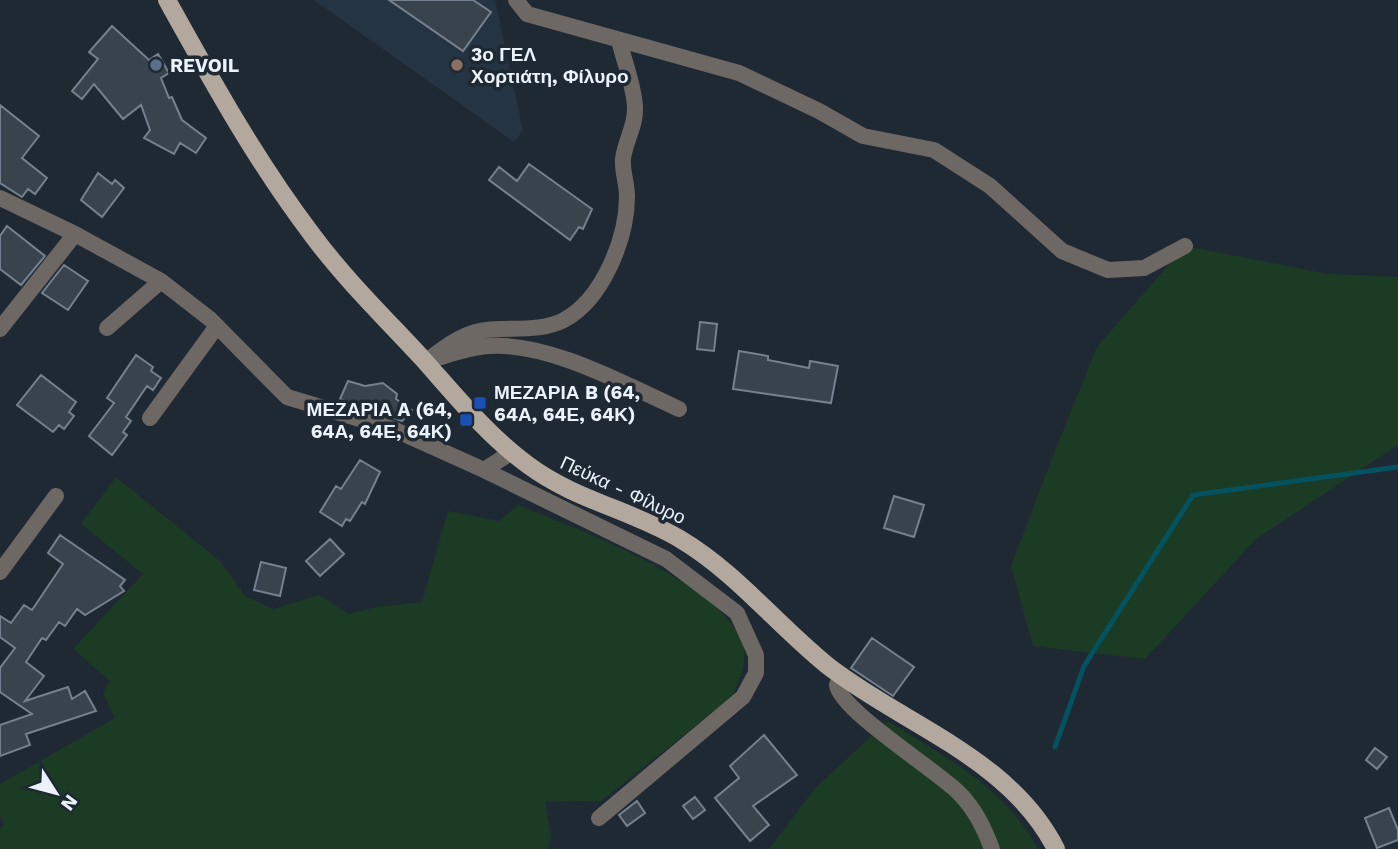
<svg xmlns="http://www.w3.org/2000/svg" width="1398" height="849" viewBox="0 0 1398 849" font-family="'Work Sans',sans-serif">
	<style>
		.built { fill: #253443 }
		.green { fill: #1b3b24 }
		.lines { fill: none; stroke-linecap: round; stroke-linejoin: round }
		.stream { stroke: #03525f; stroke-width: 5 }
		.building { fill: #38434e; stroke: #75818e; stroke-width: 2 }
		.minor { stroke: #6d6863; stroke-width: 16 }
		.major { stroke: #b3a89d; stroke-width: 18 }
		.service-dot { fill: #5c6f8a; stroke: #1e2933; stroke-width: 2.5 }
		.education-dot { fill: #8d6e63; stroke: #1e2933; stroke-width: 2.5 }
		.transit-dot { fill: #1a4fb4; stroke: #1e2933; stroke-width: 2.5 }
		.labels { text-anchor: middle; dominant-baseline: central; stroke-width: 7; stroke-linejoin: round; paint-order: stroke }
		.poi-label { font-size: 19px; font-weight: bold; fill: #ebf2f9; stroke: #1e2933; text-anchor: start }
		.street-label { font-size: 19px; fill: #ebf2f9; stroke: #1e2933 }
	</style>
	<rect width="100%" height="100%" fill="#1e2933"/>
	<path class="built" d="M314,0H495L523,130L514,142Z"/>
	<path class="green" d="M1185,246L1329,274L1398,277V445L1256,539L1145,659L1033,646L1011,566L1054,453L1097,347Z
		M116,477L220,561L245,596L273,609L319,595L349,614L376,607L422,602L448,511L499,521L518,505C575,528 731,585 744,649C747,664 738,682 733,696L601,801L545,802L551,835L548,849H0V828L4,825L0,815V784L115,718L103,693L110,681L73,649L143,574L81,524Z
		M888,721C946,758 1004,786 1038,849H769L815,788Z"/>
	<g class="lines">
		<path class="stream" d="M1055,747L1084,666L1193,495L1398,467"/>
	</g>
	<path class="building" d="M389,0H473L491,12L463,51Z
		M112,26L149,60L158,54L169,73L161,78L169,98L172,97L182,120L206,138L196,153L180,143L174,154L144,138L150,130L141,105L123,119L94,84L82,99L72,91L98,59L89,52Z
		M0,105L39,136L22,158L47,178L35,194L28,189L22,197L0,183Z
		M529,164L592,209L583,229L579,227L570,240L489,180L499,167L517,181Z
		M98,173L112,184L115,180L124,188L102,217L81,200Z
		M7,226L45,256L21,285L0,269V236Z
		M64,265L88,281L68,310L42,293Z
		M700,322L717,324L714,351L697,349Z
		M739,351L768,356V360L809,368L810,361L838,366L831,403L733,389Z
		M136,355L153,367L151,371L161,378L153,390L147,386L126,417L131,421L123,432L127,435L112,455L89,436L114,403L107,398Z
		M41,375L76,402L69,412L74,416L64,429L59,425L53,432L17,405Z
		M348,381L365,386L383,383L397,394L396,399L412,410L402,421L340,399Z
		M360,460L380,472L365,504L362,502L350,521L346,519L342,526L320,512L336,486L341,489Z
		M894,496L924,505L914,537L884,528Z
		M60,535L125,580L120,586L124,591L85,615L77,609L65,626L59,622L46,640L42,638L26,662L44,676L25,701L68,687L72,699L85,691L96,711L26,734L30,745L0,756V725L32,714L0,692V668L15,648L0,637V616L11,623L24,605L32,610L63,564L48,553Z
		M330,539L344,554L320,576L306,561Z
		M261,562L286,568L280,596L254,590Z
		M872,638L914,667L893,696L851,668Z
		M764,735L797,775L753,806L769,825L750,841L715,798L739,778L730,766Z
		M1375,748L1387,757L1377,769L1366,760Z
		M695,797L705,810L693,819L683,806Z
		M637,801L645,813L627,826L619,815Z
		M1389,808L1398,830V840L1377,848L1365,818Z"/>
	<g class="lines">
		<path class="minor" d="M516,0L527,14L739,73L819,111L863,136L934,150L990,186L1062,251L1108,270L1144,268L1185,246
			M0,198L75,234L161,281L210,319L287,397L393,429L484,470L512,452
			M107,328L161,281
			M0,329L75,234
			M441,357C457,352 472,347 489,346C549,342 624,384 679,409
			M425,362C443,349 463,332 486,330C511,327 541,332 564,320C603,299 627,238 627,196C627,184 622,171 623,159C625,141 636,126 635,107C634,85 624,62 619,40
			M150,418L217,326
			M484,470L666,559L737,613L756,655V673L743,697L599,818
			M0,572L56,496
			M842,676L837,685C840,710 936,770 959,793C975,809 984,828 992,849"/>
		<path class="major" d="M167,0C212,81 256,161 313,236C345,279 385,318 422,358C455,395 488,436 528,465C575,500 631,510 680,539C737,573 777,625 828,666C904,725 1010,758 1056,849"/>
	</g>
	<circle class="service-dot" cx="156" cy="65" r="7"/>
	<circle class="education-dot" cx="457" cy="65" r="7"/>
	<g class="transit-dot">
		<rect x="473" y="396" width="14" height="14" rx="3.5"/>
		<rect x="459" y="413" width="14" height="14" rx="3.5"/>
	</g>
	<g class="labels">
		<g class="poi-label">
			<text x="471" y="54">3ο ΓΕΛ<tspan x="471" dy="22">Χορτιάτη, Φίλυρο</tspan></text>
			<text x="170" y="65">REVOIL</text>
			<text x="494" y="392">ΜΕΖΑΡΙΑ B (64,<tspan x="494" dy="22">64Α, 64Ε, 64Κ)</tspan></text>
			<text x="452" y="409" text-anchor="end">ΜΕΖΑΡΙΑ A (64,<tspan x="452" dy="22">64Α, 64Ε, 64Κ)</tspan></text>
		</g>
		<g class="street-label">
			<text transform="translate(623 490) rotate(25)">Πεύκα - Φίλυρο</text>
		</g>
	</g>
	<g transform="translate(56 793) rotate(126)" stroke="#1e2933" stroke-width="5" paint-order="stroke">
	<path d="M0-5L12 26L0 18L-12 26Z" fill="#ebf2f9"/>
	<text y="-10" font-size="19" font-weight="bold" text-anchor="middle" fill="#ebf2f9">N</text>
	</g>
</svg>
